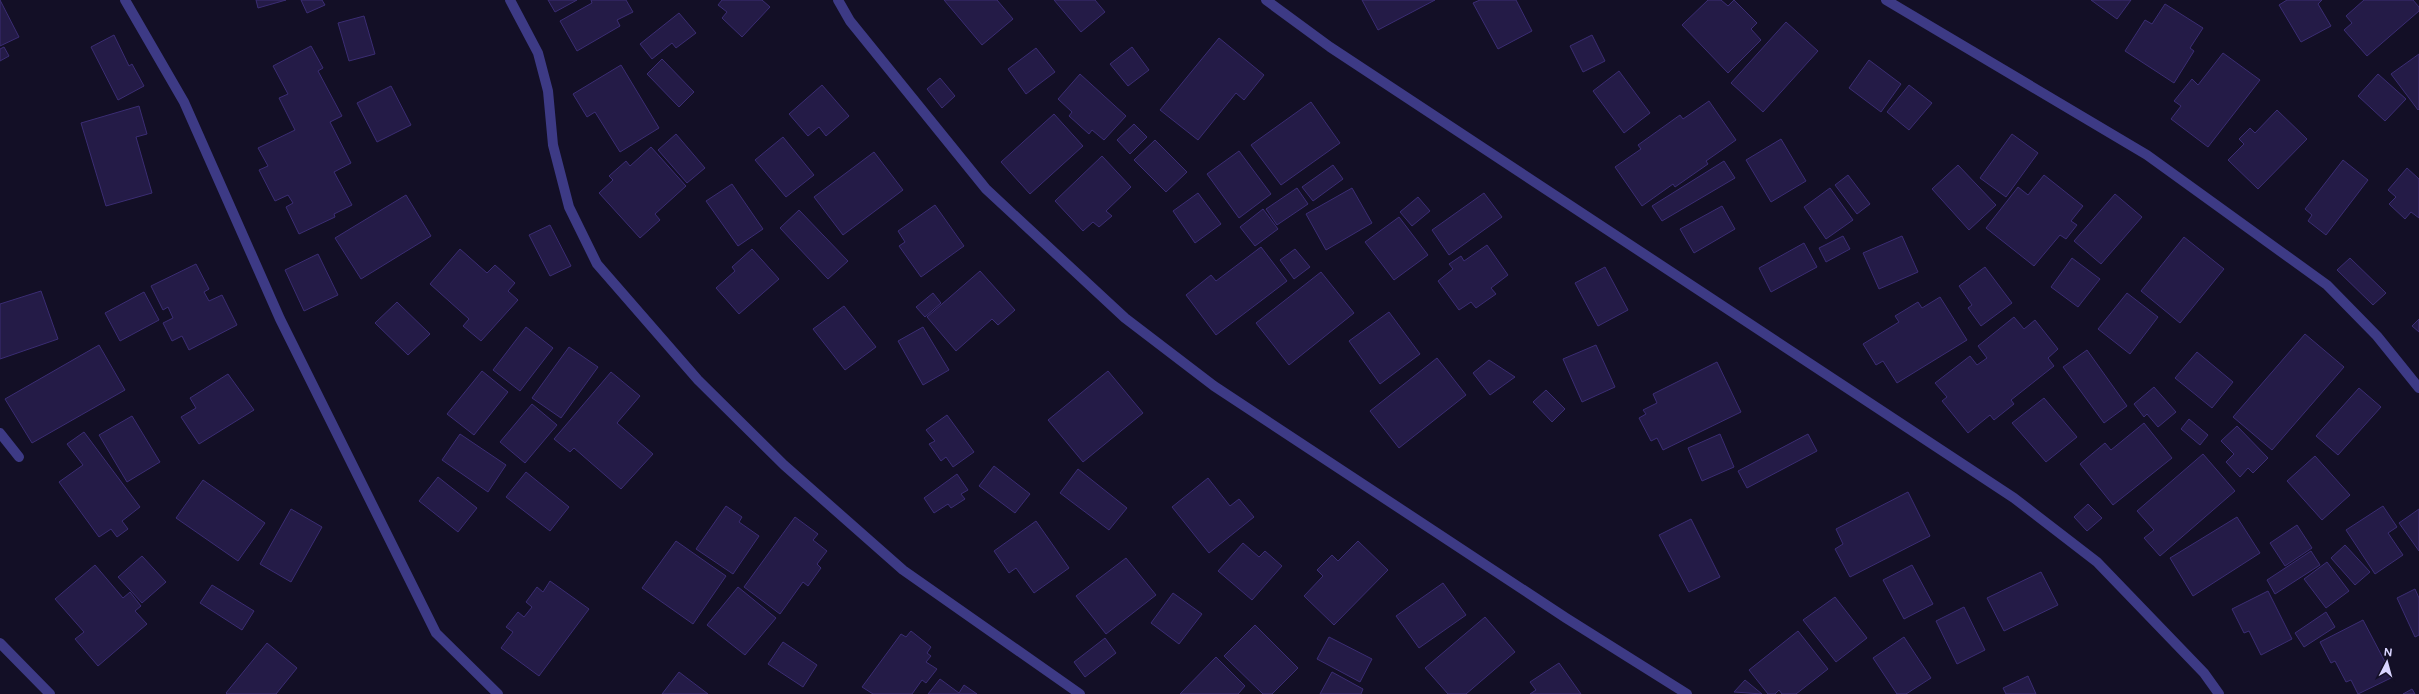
<svg xmlns="http://www.w3.org/2000/svg" width="2419" height="694" viewBox="0 0 2419 694" font-family="Figtree,sans-serif">
	<style>
		.building { fill: #241b47; stroke: #3b2d73 }
		.lines { fill: none; stroke-linecap: round; stroke-linejoin: round }
		.minor { stroke: #3d3a85; stroke-width: 10 }
	</style>
	<rect width="100%" height="100%" fill="#130f26"/>
	<path class="building" d="M0,0L19,37L0,46Z
		M256,0H286L258,8Z
		M301,0H322L325,5L307,13Z
		M548,0H577L555,12Z
		M591,0H626L633,12L617,20L620,26L577,51L560,21L592,3Z
		M722,0H762L770,7L742,37L722,18L727,12L718,5Z
		M944,0H997L1013,19L982,45Z
		M1054,0H1095L1105,12L1081,32Z
		M1362,0H1435L1378,30Z
		M1480,0H1516L1532,31L1498,49L1473,3Z
		M1708,0H1721L1728,6L1734,0L1757,23L1751,29L1761,40L1728,73L1682,25Z
		M2091,0H2131L2117,19Z
		M2287,0H2322L2318,4L2331,26L2301,42L2279,5Z
		M2364,0H2413L2419,7V11L2367,56L2344,30L2352,23L2346,16Z
		M2165,4L2203,28L2190,48L2194,51L2174,83L2125,51L2145,20L2152,24Z
		M679,13L696,33L676,48L672,43L652,59L640,44Z
		M364,16L375,54L349,61L338,23Z
		M1786,22L1818,51L1763,112L1731,83Z
		M114,35L129,66L132,64L144,86L118,100L91,47Z
		M1592,35L1605,61L1583,72L1570,46Z
		M1219,38L1264,75L1244,100L1236,93L1198,140L1160,110Z
		M311,46L323,68L318,71L342,116L330,122L351,163L334,172L352,205L334,214L335,217L299,234L286,207L293,203L288,195L275,201L259,170L268,166L258,148L295,130L279,98L288,94L273,66Z
		M4,47L9,56L0,61V49Z
		M1132,47L1149,70L1128,86L1110,64Z
		M1036,48L1055,72L1026,94L1008,69Z
		M2223,53L2260,80L2208,147L2171,119L2181,106L2174,101L2192,79L2198,85Z
		M2419,54V109L2418,110L2391,74Z
		M662,59L694,92L679,107L647,74Z
		M1869,60L1901,84L1881,112L1849,88Z
		M621,65L659,128L620,152L595,112L587,117L573,94Z
		M1619,71L1650,113L1624,133L1593,91Z
		M1080,74L1126,116L1104,140L1092,130L1089,134L1069,116L1072,112L1058,99Z
		M2378,74L2406,99L2385,121L2358,96Z
		M940,78L955,96L942,108L927,89Z
		M822,85L849,116L826,136L819,127L808,136L789,114Z
		M1909,85L1932,103L1909,130L1887,112Z
		M391,86L411,125L377,142L357,103Z
		M1709,101L1736,140L1706,161L1708,164L1675,187L1673,184L1642,206L1615,167L1641,149L1638,145L1680,115L1683,119Z
		M1311,102L1340,143L1281,185L1251,145Z
		M139,106L147,134L136,137L152,193L106,206L81,123Z
		M2277,110L2307,139L2258,189L2228,160L2244,144L2239,139L2250,128L2255,133Z
		M1054,114L1083,146L1030,194L1001,162Z
		M1134,124L1147,137L1130,154L1117,140Z
		M676,134L705,168L687,183L658,150Z
		M2012,134L2038,153L2006,197L1980,178Z
		M783,137L814,175L786,197L755,160Z
		M1781,139L1806,181L1771,202L1746,160Z
		M1155,140L1187,172L1166,192L1134,160Z
		M651,147L686,186L655,214L660,220L640,238L599,193L613,180L609,176L626,161L630,166Z
		M1239,151L1271,194L1239,218L1207,174Z
		M874,152L903,190L843,235L814,197Z
		M1102,156L1131,187L1106,211L1112,216L1099,227L1093,222L1083,231L1055,201Z
		M2343,160L2368,180L2326,235L2308,221L2312,215L2305,209Z
		M1724,161L1735,178L1662,221L1652,206Z
		M1333,165L1343,179L1313,201L1302,187Z
		M1958,165L1996,205L1969,230L1932,189Z
		M2407,168L2419,179V218L2411,212L2405,219L2389,204L2396,197L2388,190Z
		M1848,175L1870,204L1857,214L1835,185Z
		M2044,175L2083,206L2071,221L2077,225L2066,239L2060,235L2034,266L1986,228L2018,187L2028,195Z
		M732,184L763,229L738,246L706,201Z
		M1297,188L1308,204L1277,225L1266,209Z
		M1352,188L1372,223L1326,250L1306,214Z
		M1830,188L1853,220L1826,239L1804,207Z
		M1198,193L1221,224L1195,243L1173,211Z
		M1484,193L1502,217L1449,255L1432,230Z
		M2115,194L2142,217L2101,264L2074,241Z
		M406,195L431,236L361,279L335,238Z
		M1418,197L1430,211L1412,226L1400,212Z
		M935,205L964,246L921,277L899,246L905,242L898,231Z
		M1722,206L1735,229L1694,253L1680,229Z
		M1263,209L1278,229L1255,246L1240,227Z
		M799,210L848,261L828,279L780,228Z
		M1399,217L1428,255L1394,280L1365,242Z
		M550,225L571,266L550,276L529,235Z
		M1843,236L1850,249L1826,262L1819,248Z
		M1902,236L1918,272L1879,289L1863,253Z
		M2184,237L2224,269L2180,323L2141,291Z
		M1804,243L1817,267L1771,292L1759,268Z
		M1487,245L1508,275L1491,288L1496,294L1476,308L1471,302L1459,310L1438,281L1453,269L1449,264L1461,256L1464,261Z
		M1261,247L1287,281L1216,335L1186,295L1211,275L1216,281Z
		M460,249L487,273L495,265L515,283L508,291L518,300L481,341L463,326L469,319L430,284Z
		M752,249L779,279L739,314L716,288L735,271L732,267Z
		M1295,249L1310,267L1294,279L1280,260Z
		M318,254L338,295L304,311L285,270Z
		M2072,258L2100,279L2078,307L2051,287Z
		M2350,258L2386,293L2373,305L2337,270Z
		M196,264L209,289L204,292L209,301L222,295L237,325L189,350L182,336L172,341L163,323L173,318L168,307L163,310L151,286Z
		M1605,267L1628,310L1598,326L1575,283Z
		M1985,267L2012,303L1981,326L1968,308L1972,305L1959,286Z
		M980,271L1015,310L998,325L992,319L956,351L927,317Z
		M1321,272L1354,313L1289,365L1256,323Z
		M41,291L58,339L0,359V304Z
		M144,292L159,320L120,341L105,313Z
		M933,293L941,303L925,317L916,307Z
		M2127,293L2158,317L2130,354L2098,329Z
		M1940,297L1967,340L1897,383L1883,361L1876,365L1863,344L1899,322L1895,316L1918,302L1922,308Z
		M397,302L430,334L408,355L375,323Z
		M844,306L876,347L845,370L813,329Z
		M1389,312L1420,354L1380,384L1349,341Z
		M2014,317L2024,329L2035,320L2058,349L2048,358L2054,366L2011,400L2014,404L1994,420L1990,415L1968,433L1942,401L1947,397L1935,383L1970,356L1977,365L1987,358L1978,346Z
		M2419,319V332L2412,326Z
		M526,327L553,348L520,391L493,370Z
		M923,327L949,370L923,385L898,341Z
		M2305,334L2344,367L2272,450L2233,417Z
		M99,345L125,390L32,443L5,399Z
		M1596,345L1615,387L1582,402L1563,359Z
		M569,347L598,367L561,418L532,398Z
		M2087,350L2127,406L2104,423L2063,367Z
		M2197,352L2233,382L2212,408L2175,378Z
		M1437,358L1466,395L1399,448L1370,411Z
		M1489,360L1515,377L1490,395L1473,373Z
		M1717,362L1741,412L1663,450L1657,438L1651,441L1639,418L1646,414L1643,410L1657,403L1653,394Z
		M482,371L508,392L474,435L447,414Z
		M1108,371L1143,413L1083,462L1048,420Z
		M611,372L640,396L617,423L653,454L621,489L574,448L570,452L554,439Z
		M228,374L254,410L199,444L181,417L196,408L190,398Z
		M2154,387L2176,412L2158,427L2147,414L2144,417L2134,404Z
		M2359,388L2381,407L2338,455L2316,436Z
		M1546,390L1565,409L1552,422L1533,402Z
		M2044,398L2077,437L2046,462L2012,423Z
		M532,404L557,425L525,463L500,442Z
		M947,415L974,452L953,467L946,457L941,461L929,444L935,441L926,430Z
		M132,416L160,462L127,482L99,435Z
		M2189,419L2208,435L2200,445L2181,429Z
		M2144,423L2172,458L2113,505L2080,464L2105,443L2111,450Z
		M2237,426L2268,458L2253,473L2248,468L2240,477L2226,462L2234,454L2221,441Z
		M84,432L140,507L122,521L128,529L117,537L111,529L99,537L59,482L83,465L67,444Z
		M460,434L506,465L488,492L442,460Z
		M1720,434L1734,467L1702,481L1688,448Z
		M1808,434L1817,451L1747,488L1738,471Z
		M2203,454L2235,491L2160,556L2144,538L2154,530L2137,511Z
		M2315,456L2350,495L2322,520L2287,481Z
		M994,466L1030,494L1015,513L979,486Z
		M1078,469L1127,508L1109,530L1060,493Z
		M526,472L569,507L550,531L506,497Z
		M957,474L968,490L961,494L965,499L951,508L948,504L934,513L924,498Z
		M438,477L477,508L458,532L419,501Z
		M1208,478L1230,506L1239,499L1254,517L1209,553L1172,507Z
		M203,480L265,523L238,561L176,518Z
		M1908,492L1930,536L1850,577L1835,549L1843,544L1836,529Z
		M2088,504L2102,518L2087,531L2074,517Z
		M726,506L742,517L739,522L759,536L733,574L696,549Z
		M2383,506L2397,527L2388,533L2403,555L2375,574L2346,530Z
		M291,509L322,527L291,582L260,564Z
		M2419,509V551L2399,523Z
		M795,517L818,534L813,540L827,551L817,564L821,568L808,586L803,582L780,614L744,587Z
		M2237,517L2260,553L2193,596L2170,558Z
		M1691,519L1720,577L1689,592L1659,535Z
		M1036,521L1069,568L1034,593L1016,568L1009,573L994,551Z
		M2297,525L2312,548L2285,566L2270,543Z
		M676,541L726,576L693,624L642,588Z
		M1358,541L1388,570L1334,625L1304,596L1323,576L1317,570L1332,555L1338,561Z
		M1243,543L1259,557L1265,551L1282,566L1252,600L1218,571Z
		M2345,545L2370,572L2355,585L2331,558Z
		M2311,551L2320,565L2275,594L2267,580Z
		M142,556L166,582L142,603L118,577Z
		M1126,558L1156,595L1106,634L1076,596Z
		M2327,562L2349,591L2326,608L2304,579Z
		M95,565L123,598L130,592L141,606L135,611L147,624L98,666L75,639L84,632L55,599Z
		M1912,565L1933,604L1904,619L1883,580Z
		M2041,572L2058,605L2004,631L1987,598Z
		M550,581L589,609L539,676L501,648L513,632L506,627L518,612L524,617L532,607L526,602L537,587L543,592Z
		M1443,583L1466,615L1419,648L1396,616Z
		M212,585L254,611L242,630L200,603Z
		M738,587L776,618L745,655L707,625Z
		M2415,589L2419,598V635L2415,637L2397,598Z
		M2268,591L2292,639L2261,655L2249,631L2244,633L2232,609Z
		M1173,593L1202,614L1179,644L1151,623Z
		M1835,597L1867,638L1836,662L1803,620Z
		M1964,607L1985,650L1957,664L1936,621Z
		M2326,612L2335,627L2304,647L2295,633Z
		M1485,617L1515,652L1466,694H1448L1425,668Z
		M2363,620L2393,677L2358,694L2351,680L2346,682L2335,661L2331,663L2320,642Z
		M1255,625L1298,668L1272,694H1263L1224,656Z
		M911,631L931,647L927,653L931,656L926,662L937,669L926,683L922,680L912,694H873L862,687L901,634L906,637Z
		M1798,631L1828,669L1796,694H1782L1779,690L1775,694H1768L1749,670Z
		M1329,637L1372,659L1360,682L1317,659Z
		M1904,637L1931,678L1906,694H1897L1873,658Z
		M1105,638L1116,653L1085,677L1074,662Z
		M783,642L817,665L803,687L768,664Z
		M267,643L297,668L276,694H227L226,693Z
		M1216,657L1245,686L1238,694H1180Z
		M1559,663L1581,694H1530L1536,690L1530,682Z
		M679,672L708,694H662Z
		M1332,672L1363,689L1361,694H1320Z
		M2028,676L2036,694H2006L2003,688Z
		M940,679L959,693L964,685L977,694H928Z
		M1745,680L1762,694L1734,692Z
		M2412,689L2415,694H2403Z"/>
	<g class="lines">
		<path class="minor" d="M125,0L184,102L280,319L436,633L498,694
			M510,0L538,53L548,91L553,145L569,207L597,264L698,380L784,465L903,570L1080,694
			M838,0L850,21L986,189L1125,318L1214,386L1566,618L1687,694
			M1266,0L1330,47L2014,498L2097,562L2204,673L2219,694
			M1886,0L2147,155L2327,285L2377,336L2419,388
			M0,433L19,457
			M0,643L50,694"/>
	</g>
	<g transform="translate(2387 662) rotate(6)" stroke="#130f26" stroke-width="3" paint-order="stroke">
	<path d="M0-3L7 15L0 10L-7 15Z" fill="#d9d4ff"/>
	<text y="-6" font-size="11" font-weight="bold" text-anchor="middle" fill="#d9d4ff">N</text>
	</g>
</svg>
